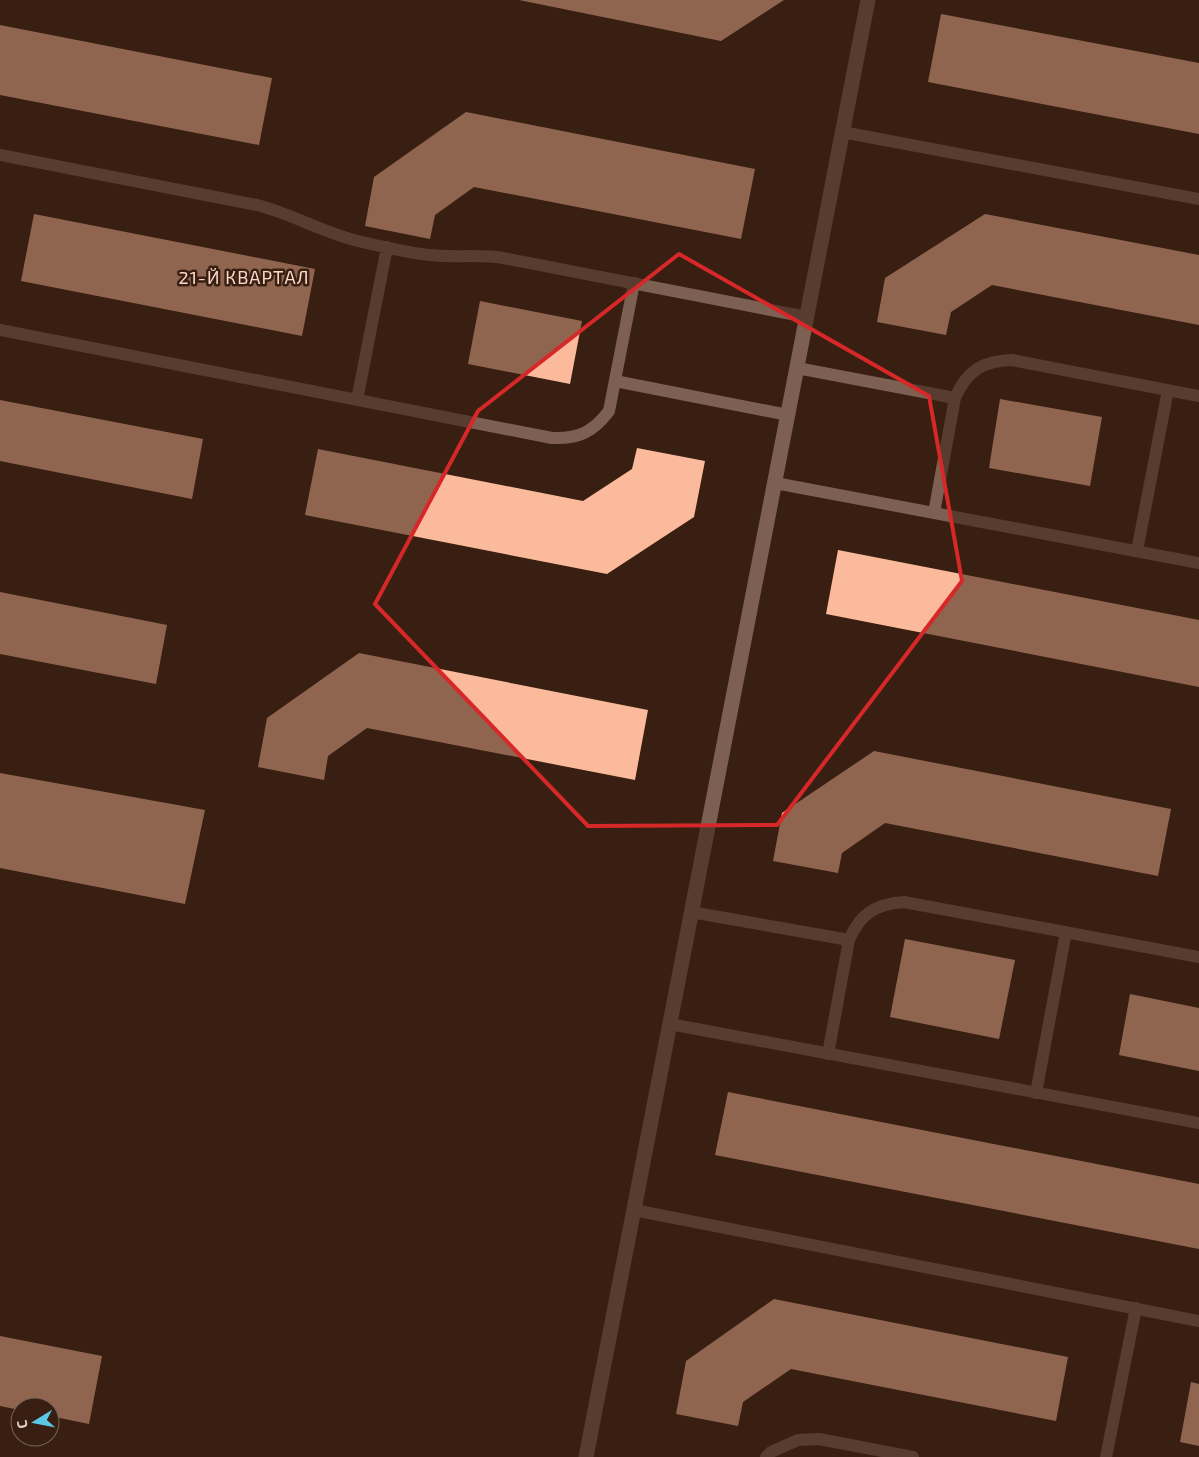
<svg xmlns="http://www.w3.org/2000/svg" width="1199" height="1457" viewBox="0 0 1199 1457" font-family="'Exo 2',sans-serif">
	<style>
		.building { fill: #fbba9c }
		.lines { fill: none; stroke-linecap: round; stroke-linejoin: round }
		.lane { stroke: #7e6052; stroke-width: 12 }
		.street { stroke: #7e6052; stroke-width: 15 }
		.marked { fill: none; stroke: #d62828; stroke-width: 4; stroke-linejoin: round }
		.labels { text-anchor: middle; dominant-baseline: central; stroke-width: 5; stroke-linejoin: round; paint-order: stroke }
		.quarter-label { font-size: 18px; letter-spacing: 1px; fill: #fbd8c8; stroke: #381f12 }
	</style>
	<rect width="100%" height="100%" fill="#381f12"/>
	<path class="building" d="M519,0H784L721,41Z
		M941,14L1199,63V134L928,82Z
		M0,25L272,78L259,145L0,95Z
		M466,112L755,169L741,239L474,187L435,215L430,239L365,226L374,177Z
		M34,214L315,269L302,336L21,281Z
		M985,214L1199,255V325L992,285L951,312L946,335L877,322L885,278Z
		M480,301L582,321L570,384L468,364Z
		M1000,399L1102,417L1090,486L989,468Z
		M0,400L203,439L192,499L0,461Z
		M637,448L705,461L694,517L607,574L305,515L318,449L583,501L632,469Z
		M838,550L1199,620V687L826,614Z
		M0,592L167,625L156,684L0,654Z
		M359,653L648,710L635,780L367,728L328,756L324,780L258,767L267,718Z
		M874,751L1171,809L1158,876L885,823L842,853L838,873L773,861L782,813Z
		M0,773L205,810L185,904L0,868Z
		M905,939L1015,960L999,1039L890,1017Z
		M1130,994L1199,1008V1071L1119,1055Z
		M728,1092L1199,1184V1249L715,1155Z
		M774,1299L1068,1357L1056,1421L791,1369L743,1402L738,1426L676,1414L686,1361Z
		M0,1336L102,1356L89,1424L50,1416V1407H20V1410L0,1406Z
		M1191,1382L1199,1384V1446L1180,1442Z"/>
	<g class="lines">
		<path class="lane" d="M842,132L1199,199
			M0,155L257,205C293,214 325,234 362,242C384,247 408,253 430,255C455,258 479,254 503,258L807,317
			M0,330L552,438C579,439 593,432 609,411L634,283
			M797,368L955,398
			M615,381L788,415
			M357,400L387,247
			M775,483L1199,563
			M934,513L955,398C967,370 983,361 1012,360L1199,396
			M1137,551L1168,390
			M691,912L849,940
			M670,1024L1199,1123
			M828,1054L849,940C860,914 875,904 904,902L1199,957
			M1036,1093L1066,932
			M634,1210L1199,1321
			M766,1457L771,1452L798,1440L819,1439L913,1457
			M1106,1457L1136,1308"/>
		<path class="street" d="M586,1457L868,0"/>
	</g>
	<path d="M0 0H1199V1457H0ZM679,254L929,396L962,581L777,825L588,826L375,604L478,411Z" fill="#381f12" fill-opacity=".55" fill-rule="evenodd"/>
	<path class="marked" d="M679,254L929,396L962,581L777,825L588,826L375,604L478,411Z"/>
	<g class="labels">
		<g class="quarter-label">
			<text x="244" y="277">21-Й КВАРТАЛ</text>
		</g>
	</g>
	<g transform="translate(35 1422) rotate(260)"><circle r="24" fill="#381f12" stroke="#7b655a"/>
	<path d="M0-4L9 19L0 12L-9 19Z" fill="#5ac8e6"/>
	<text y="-8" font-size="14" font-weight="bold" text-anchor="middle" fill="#dfcdc5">С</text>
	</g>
</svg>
